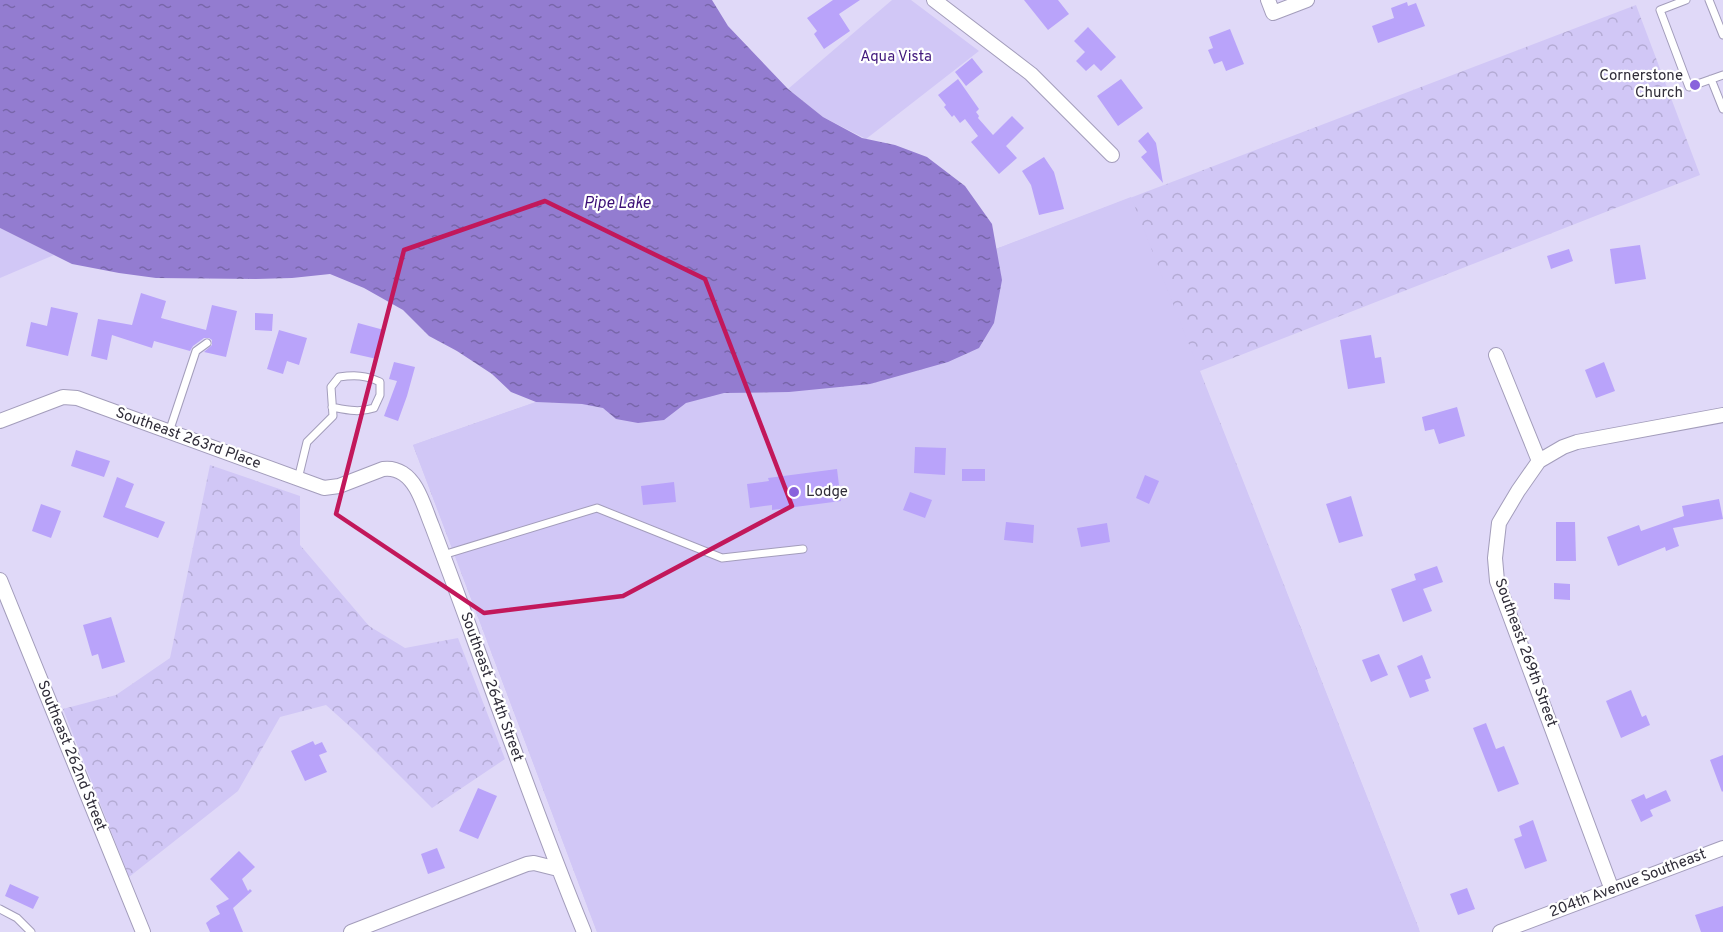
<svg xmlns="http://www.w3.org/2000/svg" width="1723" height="932" viewBox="0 0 1723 932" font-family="Overpass,sans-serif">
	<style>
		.forest { fill: url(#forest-crowns) }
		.green { fill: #d1c7f6 }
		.water { fill: url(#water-ripples) }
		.building { fill: #b9a3fa }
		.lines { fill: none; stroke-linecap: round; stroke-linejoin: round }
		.service-casing { stroke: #a39dbb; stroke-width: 9 }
		.minor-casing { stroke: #a39dbb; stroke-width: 16 }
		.service { stroke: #fff; stroke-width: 7 }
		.minor { stroke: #fff; stroke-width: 14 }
		.marked { fill: none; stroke: #c2185b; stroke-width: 4.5; stroke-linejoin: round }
		.poi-dot { fill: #8962dc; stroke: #fff; stroke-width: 2 }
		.labels { text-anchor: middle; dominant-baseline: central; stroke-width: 4.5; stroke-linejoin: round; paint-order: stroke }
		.park-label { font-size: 15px; fill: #41187c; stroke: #fff }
		.poi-label { font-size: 15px; fill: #302d39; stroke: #fff; text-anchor: end }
		.street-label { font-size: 15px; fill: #302d39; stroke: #fff }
		.water-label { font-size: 16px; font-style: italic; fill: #3b0e75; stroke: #fff }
	</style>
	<defs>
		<pattern id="forest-crowns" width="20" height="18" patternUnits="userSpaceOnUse" patternTransform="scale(1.5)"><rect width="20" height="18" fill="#d1c7f6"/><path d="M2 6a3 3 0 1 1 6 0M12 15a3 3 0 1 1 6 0" fill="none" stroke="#b4abd4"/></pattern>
		<pattern id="water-ripples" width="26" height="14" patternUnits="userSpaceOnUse" patternTransform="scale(1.5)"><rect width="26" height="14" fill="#937cd0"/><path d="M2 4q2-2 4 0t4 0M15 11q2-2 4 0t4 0" fill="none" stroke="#7866aa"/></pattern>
	</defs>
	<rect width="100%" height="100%" fill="#e0d9f8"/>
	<path class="forest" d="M1636,5L1700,175L1200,371L1419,929L597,932L413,445L536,402L582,404L1002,280L996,249Z
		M210,465L300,496V545L369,626L405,648L458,638L505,759L432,808L356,732L326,705L280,717L238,791L129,877L63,709L116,695L170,658Z"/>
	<path class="green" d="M892,0H911L979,51L866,139L823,117L788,89Z
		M1131,197L1420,932H597L413,445L536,402L582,404L603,408L616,419L639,423L664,420L686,402L724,393L789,392L870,384L948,362L1002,280L996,249Z
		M0,228L54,255L0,278Z"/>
	<path class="water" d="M0,0H712L728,26L788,89L823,117L862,138L895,145L927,157L965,186L992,224L1002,280L994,323L979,348L948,362L870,384L789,392L724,393L686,403L664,420L638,423L616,419L603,408L582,404L536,402L511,392L492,374L457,351L429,336L403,310L364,288L330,274L292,278L256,279L156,278L119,273L72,264L0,228Z"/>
	<path class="building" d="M833,0H860L839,14L850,31L824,49L814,34L817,31L807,18Z
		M1024,0H1058L1069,14L1048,30Z
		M1407,2L1408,6L1416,3L1425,26L1378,43L1372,26L1394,18L1391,8Z
		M1088,27L1116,57L1101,71L1094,64L1086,71L1076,61L1085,52L1074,41Z
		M1230,29L1244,64L1226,71L1222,61L1214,64L1208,50L1213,48L1209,37Z
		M972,58L983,72L966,86L955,72Z
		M958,79L979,109L976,112L979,116L978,118L993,135L1012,116L1024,128L1006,146L1017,158L999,174L971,142L978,136L965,119L960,123L954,115L952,117L944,107L946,105L938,95Z
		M1121,79L1143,108L1118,126L1097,96Z
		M1148,132L1156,143L1163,183L1141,157L1147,152L1138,141Z
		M1044,157L1054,172L1064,209L1039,215L1031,185L1022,171Z
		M1640,245L1646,279L1615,284L1610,249Z
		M1569,249L1573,261L1551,269L1547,256Z
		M141,293L166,301L161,318L206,330L212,305L237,311L226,357L204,352L212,345V340L209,338H204L193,346L190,351L154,341L152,348L112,335L107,360L91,356L98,319L132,325Z
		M51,307L78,313L68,356L26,346L31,322L47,326Z
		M255,313L273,314L272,331L255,330Z
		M358,323L384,330L377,359L350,353Z
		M279,330L307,338L299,365L287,361L283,374L267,369Z
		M1371,335L1375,358L1381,357L1385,383L1348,389L1340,340Z
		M394,362L415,367L407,396L398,421L384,416L397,381L389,379Z
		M1604,362L1615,391L1596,398L1585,370Z
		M1457,407L1465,436L1439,444L1434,429L1425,431L1422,417Z
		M915,447L946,448L945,475L914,473Z
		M76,450L110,461L104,477L71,466Z
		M837,469L841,501L772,510V505L750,508L747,484L769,481L768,478Z
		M962,469H985V481H962Z
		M1145,475L1159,481L1149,504L1136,498Z
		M117,477L134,484L125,507L165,522L158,538L103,517Z
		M674,482L676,502L643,505L641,486Z
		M910,492L932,500L925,518L903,510Z
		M1351,496L1363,536L1339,543L1326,504Z
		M1719,499L1723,519L1673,528L1679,546L1666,551L1665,547L1618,566L1607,537L1639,525L1641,531L1684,516L1682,506Z
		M41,504L61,511L51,538L32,531Z
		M1006,522L1034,525L1033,543L1004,540Z
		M1556,522H1575L1576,561H1556Z
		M1107,523L1110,542L1081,547L1077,528Z
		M1437,566L1443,582L1423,589L1432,611L1403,622L1391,589L1416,580L1414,574Z
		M1554,583L1570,584V600L1554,599Z
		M111,617L125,662L102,669L98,654L92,656L83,625Z
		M1379,654L1388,675L1371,682L1362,660Z
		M1422,655L1431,678L1425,680L1429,691L1410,698L1397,666Z
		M1631,690L1642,717L1646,715L1650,725L1621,738L1606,701Z
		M1486,723L1496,749L1504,746L1519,784L1498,792L1473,728Z
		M313,741L315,745L322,742L327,752L319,755L327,772L305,781L291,751Z
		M1723,755V791L1722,792L1710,760Z
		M478,788L497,796L478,839L459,831Z
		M1666,790L1671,801L1650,810L1653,816L1641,822L1631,800L1644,794L1646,799Z
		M1533,820L1547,861L1525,869L1514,839L1522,836L1519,826Z
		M437,848L445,868L428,874L421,854Z
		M239,851L255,867L242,879L248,891L250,889L252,891L233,908L243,932H210L206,923L211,919L220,914L216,906L229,899L210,879Z
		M10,884L39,897L33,909L5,896Z
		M1467,888L1475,909L1458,915L1450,894Z
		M1723,906V932H1701L1695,915Z"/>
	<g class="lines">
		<g class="service-casing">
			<path id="service" d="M1686,0L1660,10L1689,87L1723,75
				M1709,0L1723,35
				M1711,79L1723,109
				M169,432L196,351L207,343
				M298,479L307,442L333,416L331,387L339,377C354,375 366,375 380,382V395L374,408C359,413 347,410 332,407
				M443,555L597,508L722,558L803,549
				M0,909L17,918L31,932"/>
		</g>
		<g class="minor-casing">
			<path id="minor" d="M934,0L1031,74L1112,155
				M1268,0L1273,13L1307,0
				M1496,355L1539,461L1518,491L1499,523L1495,558L1497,581L1612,890
				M0,421L63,397L77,398L324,488L339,486L383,469C398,467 409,476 416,488C423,500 427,514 432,526C446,563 460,600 473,637C509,736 544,835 584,932
				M1539,461L1563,447L1577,442L1723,415
				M0,580L143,932
				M351,932L527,864L534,863L558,869
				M1500,932L1723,848"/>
		</g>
		<use href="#service" class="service"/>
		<use href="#minor" class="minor"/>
	</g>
	<path class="marked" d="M545,201L705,279L792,506L623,596L484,613L336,514L404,250Z"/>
	<g class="poi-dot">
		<circle cx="1695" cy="85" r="6"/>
		<circle cx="794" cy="492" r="6"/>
	</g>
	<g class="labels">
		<g class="park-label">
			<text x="896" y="57">Aqua Vista</text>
		</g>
		<g class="poi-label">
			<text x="1683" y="76">Cornerstone<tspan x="1683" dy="17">Church</tspan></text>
			<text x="806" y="492" text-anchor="start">Lodge</text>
		</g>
		<g class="street-label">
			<text transform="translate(188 439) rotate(20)">Southeast 263rd Place</text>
			<text transform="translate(1525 653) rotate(70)">Southeast 269th Street</text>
			<text transform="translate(491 687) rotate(70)">Southeast 264th Street</text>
			<text transform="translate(71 756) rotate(68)">Southeast 262nd Street</text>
			<text transform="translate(1628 884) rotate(-21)">204th Avenue Southeast</text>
		</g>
		<g class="water-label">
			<text x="617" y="204">Pipe Lake</text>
		</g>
	</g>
</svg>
